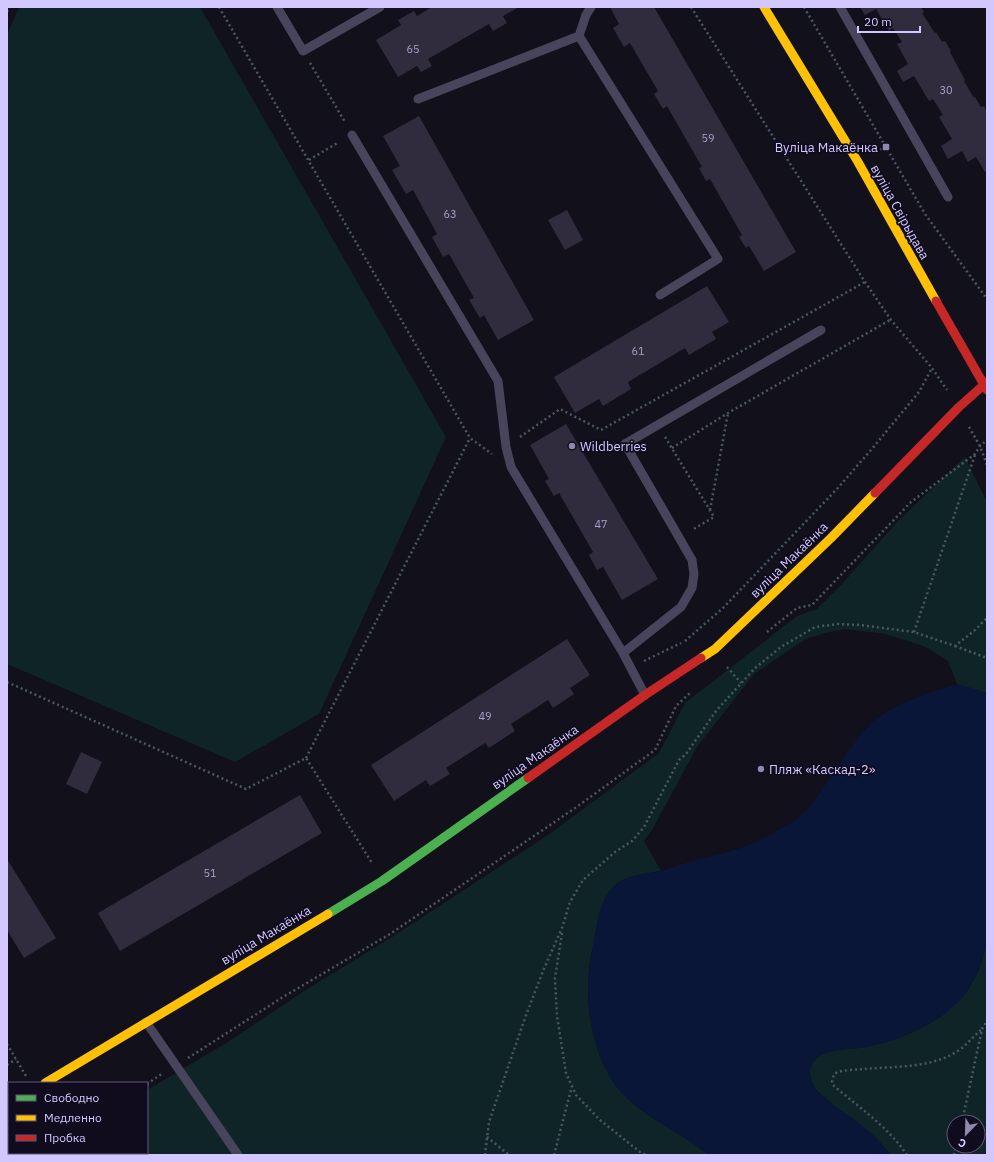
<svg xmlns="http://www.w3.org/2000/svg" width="994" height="1162" viewBox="0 0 994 1162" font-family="'IBM Plex Sans',sans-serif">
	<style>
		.green { fill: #0f2426; fill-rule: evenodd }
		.water { fill: #091637 }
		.building { fill: #302c3d }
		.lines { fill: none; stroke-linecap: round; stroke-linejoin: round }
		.path { stroke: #4a5866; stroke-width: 2.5; stroke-dasharray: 2 3; stroke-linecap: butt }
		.lane { stroke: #47445b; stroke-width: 9 }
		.fast { stroke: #4caf50; stroke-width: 9 }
		.slow { stroke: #ffc107; stroke-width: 9 }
		.jam { stroke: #c62828; stroke-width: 9 }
		.poi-dot { fill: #8f88af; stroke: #100c1e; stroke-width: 1.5 }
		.labels { text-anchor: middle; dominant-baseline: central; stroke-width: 3.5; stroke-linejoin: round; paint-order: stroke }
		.number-label { font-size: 11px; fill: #aaa1ce }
		.poi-label { font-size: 13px; fill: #d2c8ff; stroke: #100c1e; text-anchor: start }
		.street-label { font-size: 13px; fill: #d2c8ff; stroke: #100c1e }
	</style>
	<rect width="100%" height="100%" fill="#12101a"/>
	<path class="green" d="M19,7H200L446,437L319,714L235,762L7,664V35Z
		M965,457L987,502V693L957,684L948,661L926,647L886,634L845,629L825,633L806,639L754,674L697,747L652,830L644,841L661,871C645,874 625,875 613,887C605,896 603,909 600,920C595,937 590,954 589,971C585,1008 593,1053 615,1084C638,1117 679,1129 708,1155H78L77,1153H147V1090L228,1042L301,993L392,937L548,835L659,753L685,703L797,616L817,609L842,584L898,521Z
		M987,941V1155H890L887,1150L816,1090C809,1079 806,1066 818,1057C830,1048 850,1050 865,1047C908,1039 956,1017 976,976C982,965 984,953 987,941ZM954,1122H978V1146H954Z"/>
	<path class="water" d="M957,684L987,693V941C983,957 979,972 970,987C950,1020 901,1040 865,1047C850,1050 830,1048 818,1057C806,1066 809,1079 816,1090C839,1113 872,1126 890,1155H708C684,1134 653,1122 629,1100C599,1074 588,1026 588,988C588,972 591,956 594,940C598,920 600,893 621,881C633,874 650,874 664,870C673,867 682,864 692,861C706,857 721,854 735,850C756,843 776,832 795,820C809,811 824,786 834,772C847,754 859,733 876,719C900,701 929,693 957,684Z"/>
	<path class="building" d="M432,7H519L503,16L507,23L493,31L489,24L428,59L432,66L421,72L417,66L398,77L376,40L401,25L398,20L414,11L417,16Z
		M610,7H654L796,252L764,271L749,246L746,248L739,237L742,235L710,179L706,181L699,168L702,167L667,106L663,109L654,94L658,91L630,43L624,47L613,28L619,24Z
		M860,7H921L924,12L922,13L931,27L935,33L936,32L942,42L945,41L951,51L950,52L965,80L964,81L974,98L975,97L981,107L984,106L987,112V171L985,172L976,157L968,162L962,151L948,159L941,146L952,139L939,117L943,115L933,99L929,101L914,76L903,82L897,71L908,64L897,44L902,42L893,28L889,31L876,9L865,15Z
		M419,116L534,320L498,340L484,315L480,318L469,300L474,298L449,254L443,257L432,237L437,234L413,190L406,194L392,170L400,166L383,136Z
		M567,210L583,240L565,250L548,220Z
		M707,286L729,322L712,332L716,339L689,355L685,348L628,382L631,389L603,406L599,399L575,413L554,377Z
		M566,424L658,579L622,600L603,567L597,570L589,555L593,552L559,493L554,496L545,481L549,479L530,445Z
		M567,639L590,675L570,688L574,694L553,708L548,700L511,724L515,731L489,748L485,743L446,768L450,774L430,786L426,780L394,801L371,765Z
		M81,752L102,762L87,794L66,784Z
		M300,795L322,833L120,951L98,913Z
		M7,859L56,938L24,958L7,930Z"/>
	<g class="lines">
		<path class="path" d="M219,7L470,438L492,454
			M691,7L865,282L891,320L932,368L947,390
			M804,7L925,214L987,299
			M7,12L9,7
			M310,63L345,122
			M876,152L886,147
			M309,160L339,142
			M969,427L980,446L987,465
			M520,437L560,409L601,430L865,282
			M665,437L714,517L692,530
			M672,448L728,413L890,320
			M710,510L728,413
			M767,632L797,608L812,605L911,502L975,454L980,446L987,440
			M914,632L975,455
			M685,641L723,608L836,490L871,450L919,392L932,368
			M955,646L987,658
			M644,661L681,643
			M727,667L741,683
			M7,682L246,789L306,758L372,863
			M306,758L470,438
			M562,933L555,978L557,1016L566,1073L576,1095L600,1120L640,1152L646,1155
			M7,1044L26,1076
			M188,1058L283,997L390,934L578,806L655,750L676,706L691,692
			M7,1065L16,1059
			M147,1084L163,1073
			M962,1122L982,1029L987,1021
			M487,1137L509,1155
			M71,1153L72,1155
			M485,1155L489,1122L525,1018L543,971L562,928L570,902L583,880L615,852L632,841L644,827L679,760L686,754L716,711L755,668L781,647L815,627L838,624L860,625L914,632L955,646L975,630L987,618
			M554,1155L572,1086
			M907,1155C888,1127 860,1108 834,1086L832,1082L834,1074C843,1069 855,1070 864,1069C897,1066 934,1069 962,1048C969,1042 975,1035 982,1029
			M954,1155L956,1146"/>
		<path class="lane" d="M277,7L303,51L380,7
			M840,7L948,197
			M579,36L718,259L660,295
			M418,99L579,36L586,15L591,7
			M352,135L498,381L506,447L511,467L623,653L645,695
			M623,653L681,607L692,588L694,574L692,560L625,444L821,330
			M146,1022L238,1155"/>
		<path class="fast" d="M328,914L382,881L528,778
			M7,1119L9,1123
			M26,1153L28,1155"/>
		<path class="slow" d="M764,7L858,162L936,301
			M701,658L715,649L831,538L875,493
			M45,1083L328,914"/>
		<path class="jam" d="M936,301L987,390
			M875,493L959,407L987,382
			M528,778L645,695L701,658"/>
	</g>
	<g class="poi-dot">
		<rect x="882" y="143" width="8" height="8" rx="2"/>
		<circle cx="572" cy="446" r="4"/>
		<circle cx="761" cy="769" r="4"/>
	</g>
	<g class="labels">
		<g class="number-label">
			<text x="413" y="49">65</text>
			<text x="946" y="90">30</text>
			<text x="708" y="138">59</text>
			<text x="450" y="214">63</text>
			<text x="638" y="351">61</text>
			<text x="601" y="524">47</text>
			<text x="485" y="716">49</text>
			<text x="210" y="873">51</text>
		</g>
		<g class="poi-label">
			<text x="878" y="147" text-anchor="end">Вуліца Макаёнка</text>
			<text x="580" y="446">Wildberries</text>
			<text x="769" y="769">Пляж «Каскад-2»</text>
		</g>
		<g class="street-label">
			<text transform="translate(900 212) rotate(61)">вуліца Свірыдава</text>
			<text transform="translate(789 560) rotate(-44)">вуліца Макаёнка</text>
			<text transform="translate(535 757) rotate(-35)">вуліца Макаёнка</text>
			<text transform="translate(266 935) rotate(-31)">вуліца Макаёнка</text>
		</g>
	</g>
	<rect width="994" height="1162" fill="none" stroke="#d2c8ff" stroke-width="16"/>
	<rect x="8" y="1082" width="140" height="72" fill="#100c1e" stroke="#5e5778"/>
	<rect x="16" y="1095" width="20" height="6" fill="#4caf50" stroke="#5e5778"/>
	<text x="44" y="1102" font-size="12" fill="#d2c8ff">Свободно</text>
	<rect x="16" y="1115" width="20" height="6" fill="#ffc107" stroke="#5e5778"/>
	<text x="44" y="1122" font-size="12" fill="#d2c8ff">Медленно</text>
	<rect x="16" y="1135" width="20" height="6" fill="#c62828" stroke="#5e5778"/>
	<text x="44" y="1142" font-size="12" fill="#d2c8ff">Пробка</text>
	<g transform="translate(966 1134) rotate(203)"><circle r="19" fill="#100c1e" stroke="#5e5778"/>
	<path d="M0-3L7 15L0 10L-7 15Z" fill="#8f88af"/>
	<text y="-6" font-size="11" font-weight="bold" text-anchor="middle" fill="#d2c8ff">С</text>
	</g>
	<path d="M858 26v6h62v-6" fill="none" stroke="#d2c8ff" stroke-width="2"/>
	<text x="864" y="26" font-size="12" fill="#d2c8ff" stroke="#100c1e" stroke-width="3" paint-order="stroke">20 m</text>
</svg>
